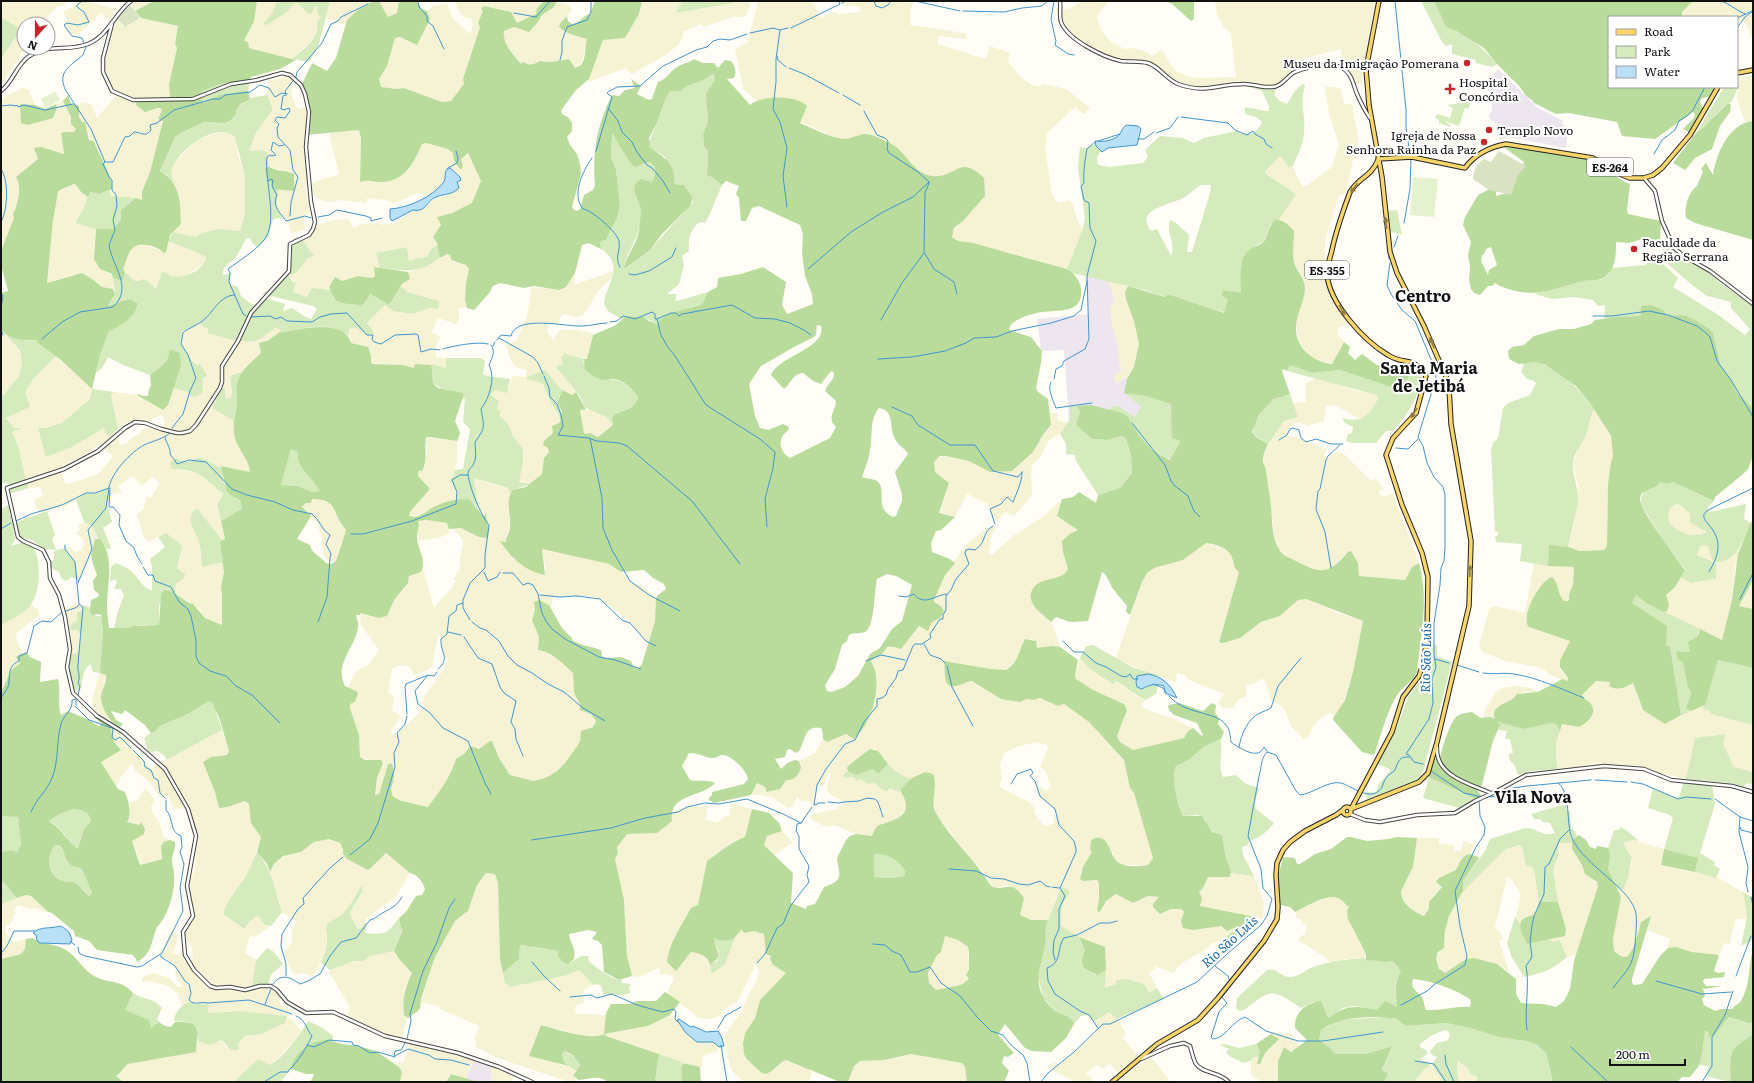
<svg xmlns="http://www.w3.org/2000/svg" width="1754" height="1083" viewBox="0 0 1754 1083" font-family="Literata,serif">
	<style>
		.industrial { fill: #eee6ef }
		.farmland { fill: #f6f3d4; fill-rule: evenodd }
		.green { fill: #d5ebbd; fill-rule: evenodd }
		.forest { fill: #b9dc9c; fill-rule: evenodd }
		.cemetery { fill: #d9e3c4 }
		.pitch { fill: #e6f2cf }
		.water { fill: #b9e0f7; stroke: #3f96cf }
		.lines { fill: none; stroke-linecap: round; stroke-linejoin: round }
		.stream { stroke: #3f96cf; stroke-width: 1 }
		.tertiary-casing { stroke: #444; stroke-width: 4.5 }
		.primary-casing { stroke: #222; stroke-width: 5.5 }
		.tertiary { stroke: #fff; stroke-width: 2.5 }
		.primary { stroke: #f9d66b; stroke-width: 3.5 }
		.oneway { fill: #917d42 }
		.poi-dot { fill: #c4262e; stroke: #fff; stroke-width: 1.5 }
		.labels { text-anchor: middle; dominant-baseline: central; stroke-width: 4; stroke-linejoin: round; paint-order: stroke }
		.shield { fill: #fff; stroke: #585858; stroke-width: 1 }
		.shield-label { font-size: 11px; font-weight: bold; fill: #111 }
		.poi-label { font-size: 12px; fill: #111; stroke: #fff; text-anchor: start }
		.water-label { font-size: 13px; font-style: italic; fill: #1768a6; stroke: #fff }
		.district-label { font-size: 16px; font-weight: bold; fill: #111; stroke: #fff }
	</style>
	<rect width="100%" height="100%" fill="#fffdf5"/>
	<path class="industrial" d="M1498,69L1538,108L1562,120L1567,136L1566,148L1509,137L1499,140L1502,129L1488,117L1492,110V102L1487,84Z
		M1111,269L1140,358L1145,421L1069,423L1064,350L1041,351L1037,319L1089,314L1085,272Z
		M474,1061L492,1067L495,1082H478L465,1079Z"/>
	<path class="farmland" d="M1,1H68L63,5L56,8L41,24H24L25,48L1,85V59L21,29L1,17Z
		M78,1H86L115,9L108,21L102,12L82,31L75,35L67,32L64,27V22L68,21L63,12L73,7Z
		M133,1H154L135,11L130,4Z
		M257,1H277L272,13L264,23L287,12L294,4L298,3L308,14L316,6H318L321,18L314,38L292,59L249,48L248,45L244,41L249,33Z
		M330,1H374L347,20L345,25L326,18Z
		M379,1H399L397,13L388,17Z
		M455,1H544L537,8L536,14L517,24L511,12L484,6L481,9L483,11L482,15L478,23L480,27L463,79L465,82L460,91L451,101L442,102L405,88L397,89L381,87L379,79L387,66L395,38L400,37L417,45L429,14L427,11L433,6L447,3L452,18L470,34L473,26L471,18H466L459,12Z
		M642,1H682L676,13L733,3V1H750V6L745,17H733L704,27L702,24L683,32V38L680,40V43L678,45L666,55L632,74L626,68L591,81H588L603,40L625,38L639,14Z
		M758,1H812L821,18L833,12L840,14L861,12L860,8L855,6L842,5L841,1H914L910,10V25L965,33L967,39L939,36L937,44L986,59L990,46L1010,53L1008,62L1018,74L1028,83L1038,87L1044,84L1066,89L1085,104L1089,107V109L1085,113L1083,114L1075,107L1047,133L1045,147L1052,195L1058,203L1069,200L1072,203L1079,224L1083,228L1067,269L1011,253L958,241L952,237V232L982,199L942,187L806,124L769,111L743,89L735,49L748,42Z
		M1082,1H1108L1097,17L1099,25L1104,34L1111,42L1125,49L1133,48L1147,52L1152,56L1162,49L1170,64L1177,72L1189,77L1200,78L1236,77L1231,34L1225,29L1217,15L1215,1H1377L1369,35V47L1363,65L1362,84H1356L1347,69L1342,65L1341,49L1294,61L1298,69L1288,76L1276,90L1265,86L1237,81L1204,87H1195L1176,81L1153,64L1145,61L1129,60L1105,55L1073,38L1062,27L1059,20L1056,8L1066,9L1071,8Z
		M1693,1H1753V36L1750,35L1749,29L1744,23L1737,20V17H1682V12Z
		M556,2L569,5L572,10L561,22L565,30L568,33L587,39L582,62L575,69L569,59L550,62L543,60L538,62L534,65H530L523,62L521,64L509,50L503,38L504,31L514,27L521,30L538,22L542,15L554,7Z
		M141,18L178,26L175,44L177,48L169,84L170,98L147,110L157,108H160L162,110L158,119L163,120L150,172L142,192V200L111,196V179L94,141L90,140L87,129L79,117L78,111L81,102L88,103L92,105L97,118L119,92L111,85L104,71V61L108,40L117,20L124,27Z
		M1753,75V121L1745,122L1737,99L1739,86L1737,83V78Z
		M287,76L291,77L293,80L291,94L298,109L307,107L308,111L307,146L309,184L339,174L329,133L359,130L361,138L360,181L369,180L384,182L408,170L415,160L422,144L426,143L448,149L453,153L454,161L463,166L461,159L468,153L482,181L472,203L452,213L437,217L441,225L438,245L430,250L427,257L417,258L409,261L407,247L376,253L380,268L374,267L375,276L372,278L358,276L342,281L332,290L312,288L308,297L293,292L296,283L289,276L301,269L304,263L310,257L314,256L300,237L309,236L312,224H322L326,222L334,220L349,219L353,228L360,226L359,224L380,223L382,225L395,223L409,213L408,211L425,208L436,197L447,196L456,190L458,185L457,182L460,181V177L455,172L448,168L446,171L444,182L429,196L418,193L394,203L386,200L367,198V203L342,200L330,202L324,201L315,197L306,184L305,185L310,213L304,215L305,228L301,231L291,233L288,222L278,210L275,202L279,189L292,191L294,174L278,169H271L268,166L267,152L266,150L249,151L255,134L273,110L267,94V86L268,81Z
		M21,87L29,90L35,105L20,104L53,118L57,108L56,104L63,101L71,117V124L76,129L75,132H65L61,135L64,154L34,149L38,159L19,176L18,201L13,214L14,218L1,251V99L9,94L20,90Z
		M1325,87H1336L1341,89L1344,104H1352L1358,138V159L1353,160L1347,189L1344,194L1339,196L1325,240V257L1336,300L1347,321L1352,325L1342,326L1337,329L1338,335L1344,342L1332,364L1313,359L1307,354L1299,341L1296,325L1305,287L1303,278L1294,263L1291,227L1279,220L1295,194L1266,174L1265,171L1274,163L1280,156L1289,167L1293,166L1298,179L1303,186H1306L1332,167L1339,145L1329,113Z
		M217,133H229L235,137L237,141L238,154L245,176V214L240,231L219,229L202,233L195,237L173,232L181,224L178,194L171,176L172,170L175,162L195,141Z
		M71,185H76L81,192L88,197L84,208L75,223L96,229L94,251L100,269L112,275L114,284L113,289L102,287L92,279L73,275L47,283L53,222L58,192Z
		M168,241L205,256L206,259L204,263L185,276L176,278L169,276L156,289L148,281H135L125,272L123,269L129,251L134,247L145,245L166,252Z
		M447,254L450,255L451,261L466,265L469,269L465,300L467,308H459V320L456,324L438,318L432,332L441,337L435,348L436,358H446V369L441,368L435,365L415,364V369L403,365L371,363V356L360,345L351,343L349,329L352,327L360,329L366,333L372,331L367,323L385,305L413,314L429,308L433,309L439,301L407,292L403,290L401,285L410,279L408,272L420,269L432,264Z
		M613,271V277L598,291L587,310L582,316L576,317L562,314L558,325L545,323L549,326L547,331L553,340L559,331L563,330H576L593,333L587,359L564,353L561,358L570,385L576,392L574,395L567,394L563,391L545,371L527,379L543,384L561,420L559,423L552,426L553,433L548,448L549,453L545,456L542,474L531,484L519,482L524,453L512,435L509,427L505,422L500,419L497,409V405L490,395L495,390L509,389L512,376L526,377V370L515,367L510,359L505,343L514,342L517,340L527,316L532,287L559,290L566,287L575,274L574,285Z
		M1108,281L1128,286L1125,292L1134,321L1139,344L1134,367L1127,379L1125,378L1116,384L1114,375L1122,370L1119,365L1118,348L1111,321L1110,307L1113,304L1114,297Z
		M200,322L267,334L276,327L281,331L269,340L260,343L261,353L246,370L231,376L232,392L231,397L227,399L224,397V388H223L220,390L212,408L234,421L233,429L248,463L250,472L222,466L221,468L200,457L187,462L174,458L172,469L199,473L211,482L223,495L217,505L225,540H222L198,509L191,516V522L199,542L202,567L223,562L224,572L221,587L222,595V625L205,618L198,608L175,593L177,584L181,580L180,571L177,569L181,555L162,534L149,542L144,538L137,515L144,508L147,497L151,498L160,483L153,477L141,486L133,476L118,486L122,492L111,494L109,489L107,488L97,493H88L66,506L38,513L34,500L43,496L41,487L29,488L25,480L17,442L12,432L21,428H14L6,418L28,408V401L26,397L25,393L32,379L56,356L92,389L90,399L62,423L45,428H39L46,456L72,447L104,427L108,436L115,431L120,445L127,444L129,439L139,434L143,428H154L162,429L165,422L162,415L150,419V423L139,421L127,422L118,429L111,396L112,393L115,392L137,395L163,410L168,405L173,388L188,392L190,396L194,397L199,395L202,379L207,376L198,365L193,362L180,343L183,331L193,328ZM98,445L113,456L101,471L96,475L71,483L67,484L64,482L60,469L70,462L88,453Z
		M2,331L20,352L22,363L19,376L1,398V333Z
		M1316,378L1332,382L1357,391L1374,393L1377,395L1378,399L1371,410L1363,418L1356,417L1337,406L1326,405L1324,421L1307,426L1300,422L1293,424L1290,428L1288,435L1318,446L1323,449L1328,447L1324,455L1327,459L1337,452L1344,454L1371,481L1375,479L1379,483L1384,489L1379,491L1381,497L1393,494L1419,563L1412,567L1405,580L1359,576L1358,563L1354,555L1348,552L1333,567L1326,571H1320L1311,569L1289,559L1283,555L1279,549L1274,534L1270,498L1263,457L1267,446L1280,426L1284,421L1298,417L1293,403L1306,402V383Z
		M580,409L592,410L601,414L606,417L613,425L599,437L590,433L585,434L584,433Z
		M1594,409L1611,436L1613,456L1611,462L1608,484L1607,546L1604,550L1580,551L1568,547L1575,520L1578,498V486L1573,464L1579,446L1584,439L1591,415Z
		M1050,413H1057V420L1069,423L1061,433L1049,440L1040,457L1032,465L1031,475L1032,495L1014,516L1005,512L996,522L988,504L967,494L955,517L947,514H940L949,483L935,472L934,462L937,459L943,456L952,457L969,461L995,473L1015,468L1033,452L1043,435L1049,429L1051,425Z
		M426,437L457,441V461L454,475L451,477L458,492L456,500L440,504L426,512L411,517L409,516L410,512L430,489L418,476L419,470L423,468L427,452Z
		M473,478L498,486L508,488L509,494L508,506L510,527L505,539L506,542L501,541L505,549L520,564L540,574L546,570L542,549L609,564L625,575L632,583L641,585L656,598L655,621L648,643L626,618L600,599L591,596H557L554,594L551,608L549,605L539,600L535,602V610L532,620L539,637L538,650H544L551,656L557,657L574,673V693L580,704V710L591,714L596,721V724L593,727L585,730L576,750L565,763L557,771L542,780H526L510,775L499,758L492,742L490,741L479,749H467L464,754L456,759L452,773L447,782L429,807L402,801L393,797L391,789L393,784L394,768L391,763L389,762L386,771L379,794L375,795L377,778L383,763L360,757L359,735L350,708V704L355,702L356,691L348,688L354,674L358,670L369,665L379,650L361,625L360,613L379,618L387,616L394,600L405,588L409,576L421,572L423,568L434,609L436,605L451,589L456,581L453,580L460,568V558L463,544V540L453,529L461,528L479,537L488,538L489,531L486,514L484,516L477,508L478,499L474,489ZM438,636H440L445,658L448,659L444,669L425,695L422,703L424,706L422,710L406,726L404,725L398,732L392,734L391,729L397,723L400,717V715L392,711L394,696L388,693L392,669L398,666L408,665L414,675L429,669L432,666Z
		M312,499H324L332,504L341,524L346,530L339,549L337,558L336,561L333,562L327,560L323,553L322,538L317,523L302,507Z
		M1062,499L1057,516L1079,530L1062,541L1063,552L1068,569L1066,573L1061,576L1041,613L1053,625L1060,647L1037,648L1036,641L1030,639L1021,650L1018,658L1006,670L991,669L944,661L945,677L959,686L967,681L977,683L1001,699L1020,702L1026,699L1034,700L1040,698L1058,706L1064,704L1089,722L1124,760L1130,787L1134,793L1153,857L1148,865H1123L1118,863L1114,858L1113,853L1091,840L1090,847L1092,852L1080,874L1083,881L1097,880L1099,883L1098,911L1103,908L1106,901L1116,894L1133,903L1148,896L1159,897L1153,904L1163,913L1171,909H1181L1212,926H1221L1223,929L1234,928L1236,929L1223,940L1211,944L1207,949L1182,963L1173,973L1154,966L1156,969L1149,973L1157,988L1149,993L1136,981L1127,979L1117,980L1115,985L1105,987L1106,970L1080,937L1074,936L1061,926L1062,905L1069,892L1067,889L1060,887L1048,920H1031L1020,915L1021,893L1017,890L1007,885L996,888L991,886L986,875L967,854L937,815L932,800L936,782L925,772L912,779L903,776L892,770L875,749H870L849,765L848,770L843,776L844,778L853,777L861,779L867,784L874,783L884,791L890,788L898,792L900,790L905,798L906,807L901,817L882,826H877L872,836L856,834L835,825L827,827L812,820L810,816L812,814L837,809L844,802L831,795L827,790V785L831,774L829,772L824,786L816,787L813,799L817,806L809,802L801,801L797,797L792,807L788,808L771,797L761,795H751L757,783L765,787L767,792L780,789L786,780L793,779L801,764L799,761L815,753L823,739L827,742L846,734L852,737L860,734L868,717L875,667L871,661L880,656L887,647L903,646L919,626L924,629L933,620L941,617L944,611L941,606L934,602V600L945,575L961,551L969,542L985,529L990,527L996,529L992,534L988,552L992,555L1013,536L1044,516ZM1036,742L1047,745L1048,747L1040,767L1047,773L1049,783L1051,785L1046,792L1037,783V790L1040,799L1049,804L1057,813L1053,817L1055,823L1046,826L1042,824L1033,811L1035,809L1029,802L1001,788L999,783L1002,781L1000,765L1004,753L1016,747Z
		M1676,504H1679L1690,514V523L1707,532L1697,536L1685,535L1671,525L1668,515L1669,510Z
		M427,520L447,523L449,525V534L438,538L418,541V521Z
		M85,522L92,526L98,539H95L91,559L87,561L79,582L75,562L64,548L70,547L75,552L81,550L84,544L83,539L76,533L80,530L78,526Z
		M1206,543H1209L1228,551L1231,554L1233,563L1239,572L1219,640L1240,638L1255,625L1280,616L1298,600H1301L1306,599L1338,613L1363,621L1353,672L1343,703L1335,715L1330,713L1322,717L1314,725L1308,737L1304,739L1291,726L1285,710L1279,704L1270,700V696L1265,681L1263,679H1261L1254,684L1246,685V697L1239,699L1233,708H1223L1218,703L1224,694L1189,680L1185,675L1177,673L1176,683L1161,676L1145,672L1116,658L1142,582L1147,573L1154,568L1183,560Z
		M1704,545L1708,547L1710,554L1733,555L1742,546L1735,567L1732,600L1722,640L1664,612L1668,608L1666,595L1675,587L1680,577L1691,583L1716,579L1712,561L1697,555L1700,547Z
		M1534,563L1548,566L1575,567L1573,584L1568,601H1564L1561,598L1555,579L1526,617L1525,622L1571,641L1560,660V670L1568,678V682L1548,674L1546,671L1538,667L1505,661L1483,652L1479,647L1489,609L1493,606L1525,613Z
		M1753,580V609L1739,606L1741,603Z
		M79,603L83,607L82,609L77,612V620L70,626L73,630H77L80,632V646L76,654H70L64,611L65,608Z
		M31,605L38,610L39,615L15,634L19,646L23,653L17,656L20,662L19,664L11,670L1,693V625Z
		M1080,658L1090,669L1119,683L1132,691L1135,695L1146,700L1142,703V706L1147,710L1172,718L1193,728L1188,731L1184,738L1133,750L1130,748L1120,742L1117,736L1124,719V704L1093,690L1076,679L1075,675Z
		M99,673L106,675L101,698L102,703L111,720L116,726L113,729L128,740L133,750L151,769L175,754L196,744L222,730L229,751L227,755L217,756L203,762L215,792L219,808L247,801L250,806L251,823L261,837L251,867L227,903L223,914L243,929L250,921L258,916L269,927L255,937L250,936L245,953L257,960L252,987L268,984L275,987L281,997L279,1001L282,1006L291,1010L287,1016L294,1022L301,1031L294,1041L275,1061L270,1065L258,1060L234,1082H123L116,1078V1076L122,1072L125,1066L128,1064L186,1052H195L198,1041L210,1045L221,1040L227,1048L236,1045L245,1036L261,1034L285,1023L261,1014L240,1011L208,1013V1003L198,1004L188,1002L182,1006L177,993L168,986L151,981L142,982V977L154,973L169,978L178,987H183L177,979L175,971L176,967L160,954L171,931L176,933L178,938L173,953L179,955L181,950L184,960L186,962L188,963L193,958L192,947L188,942L184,940L185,937L183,933L191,913L185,878L192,875L195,869L197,836L192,817H189V815L188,808L173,809L168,795L162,797L159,796L148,781L135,770L132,763L121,777L116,786L101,761L121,749L114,742L110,726L94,709L92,700Z
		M1596,681L1633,683L1641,707L1665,724L1681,715L1705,705L1704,709L1710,711L1711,714L1753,725V772L1734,767L1723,744L1726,734L1695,739L1686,779L1660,773L1642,766L1596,763L1570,769H1558L1556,744L1557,736L1562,724L1579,727L1589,720L1593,715L1592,706L1583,698L1582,695Z
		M1516,686L1530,688L1539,692H1524L1496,708L1494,713L1496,719L1483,718L1485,710L1496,692L1503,688Z
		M145,788L154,798V803L151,806L152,812L159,821L163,836L170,840L161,846L162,859L147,862L141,865L132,840L144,834L145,829L140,823L139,825H138L127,822L130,816V802L137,801Z
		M733,804L752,809L745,837L734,841L706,866L698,906L691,908L674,938L691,952L701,953L710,962L711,972L728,958L732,944L739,931H754L764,934L773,965L787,973L760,1000L755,1018L745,1033L744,1054L755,1067L766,1074L774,1070L782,1062L786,1060L807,1067L812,1072L809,1082H744L733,1072L730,1066L724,1038L729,1028L741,1013L748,996L756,982L759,972L755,962L753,964L754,968L738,1001L723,1010L720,1016L710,1019L699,1018L667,993L674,978L670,975L660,974L659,968L638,977L632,976L629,969L627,956L624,900L615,859L618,853L617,847L620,842L627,834L657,833L671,816V812L685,807L710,806L706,810L708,815L704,819L717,823L725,816H731L729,811Z
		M782,831L793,843L774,855L764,844L767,836Z
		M1417,838H1439V844L1454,845V851H1461L1463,841L1474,844L1470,855L1465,856L1457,870L1451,873L1429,902V907L1424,916L1408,907L1401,895V891L1413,867Z
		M329,839L340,843L343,849V854L347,859L368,870L371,869L386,853L410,873L396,897L372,914L366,919L362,927L358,929L350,915L352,909L362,894L359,888L348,908L340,916L328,923L326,927V949L319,967L312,976L303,973L294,975L289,967L285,954L286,949L292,942V931L296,921L282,912L270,872L274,864L283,856L301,852L314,842Z
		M1633,840L1664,849L1661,865L1719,878L1743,892L1747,919H1735L1730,944L1724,943L1719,955L1692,952L1676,947L1667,949L1670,939L1647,930L1651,917L1641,922L1631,954L1626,957H1623L1614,951L1613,939L1621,897L1617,888L1623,890L1632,863V856L1624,848L1623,843Z
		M1558,843H1572V849L1582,865L1583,870L1588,877L1598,884L1577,954L1567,957L1560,940L1552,942L1551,939L1564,936L1566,929L1558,902L1553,869L1558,857Z
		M1520,845L1522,847L1526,865L1532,867L1534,871L1539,901L1536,914L1521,922V924L1516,917L1521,894L1512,880L1507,877L1495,928L1499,931L1503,939L1499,940L1509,972L1497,964L1474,958L1466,959L1445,973L1439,970L1436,959L1445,943L1446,925L1449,916L1462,893L1506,849Z
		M486,873L495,874L498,883L500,960L505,983L510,987L564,976L579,970L593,985L585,989L583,994L585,1000L584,1003L576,1005L575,1011L577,1014L606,1015L604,1034L648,1026L670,1015L683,1027L686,1033L697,1042H713L716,1044L719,1047L717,1051L705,1055L702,1058V1067H700L683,1063L640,1047L634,1046L605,1036L604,1034L594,1036L578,1035L542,1025L560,1065L569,1066L575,1071L573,1076L576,1079L574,1082H570L497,1058L476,1047V1042L474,1039L480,1026L442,1010L438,1006L421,1002L435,957L455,921L465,914L470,906L477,885Z
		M1231,873L1254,876L1264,902L1263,919L1199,906V892L1203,888L1208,877H1229Z
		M26,895L35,899L48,912H44L36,908L29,909L18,905L14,909L16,913L13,916V919L9,925H6L5,931L9,937L14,942L26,939V949L20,954L1,959V904Z
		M1335,897L1341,899L1350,907L1353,930L1366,954L1365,958L1346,959L1330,962L1325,957L1298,940L1301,936L1305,934L1306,924L1302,923L1301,919H1297L1295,912L1317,901Z
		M945,935L958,940L967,946L969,950L968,959L969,963L966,977L970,979L961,985L936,990L929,983L928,973L937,955L941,952Z
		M394,951L399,959L412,973L405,988L403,1005L404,1015L407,1017L402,1039L384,1035L347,1017L350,1007L329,972L332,968L354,961H363L370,956Z
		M1109,1012L1117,1019L1126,1033L1123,1038L1140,1059L1120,1076L1110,1064L1102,1069L1097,1065L1086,1073L1095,1082H1076L1050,1069L1054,1062L1059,1065L1097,1032L1094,1022Z
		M1271,1032L1292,1034L1294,1041L1300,1046L1291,1052L1284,1047L1278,1061V1082H1259L1258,1079L1254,1078L1251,1074V1061L1252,1058L1259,1057L1257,1064H1260L1265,1053L1278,1040L1271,1034Z
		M412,1041L471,1056L474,1061L465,1079L454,1074L449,1075L446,1082H400L402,1072L397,1066L398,1061L403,1063Z
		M911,1054L962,1063L965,1067L967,1082H848L854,1066L860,1061L884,1060Z
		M1152,1058L1171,1082H1118L1138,1065Z
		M1457,1061L1467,1067L1469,1073L1477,1077V1082H1457L1459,1079L1457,1074Z
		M1432,1065L1444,1082H1414L1425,1068Z
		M490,1066H498L515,1074L511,1082H492Z"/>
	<path class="green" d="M277,1H330L318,47L309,62L292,59C303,50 320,38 317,22L321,18L317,12L318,6H316L311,14H308L298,3L294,4L287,12L267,25L263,24L272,13Z
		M682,1H733V3L676,13Z
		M1421,1H1434L1446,27C1468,36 1482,46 1497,64L1492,67L1475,63L1476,60L1452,54V44L1446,46L1442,42Z
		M1,17L21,29L1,59Z
		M715,72V80L707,108L708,121L703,135L704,146L708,152L707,176L712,177L722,185L709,216L705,223L700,222C690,229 688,239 689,251L682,256L684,265L679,284L667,294H677L675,300L677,301L708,292L702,306L664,317L657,324L644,317L627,316L623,320L608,311L604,304C605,284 627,267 601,249L600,243L602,241L606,240L617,218L620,206L616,169L611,158L612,136L613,134L620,147L642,165L650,162L655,166V174L652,182L645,181L635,195C652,224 630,241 624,267L627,268L650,250L693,202V198L684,185L674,184L665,157L650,147L649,142L657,123L663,104L670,91H681L687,86L702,81Z
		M250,79L248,91L219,95L205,103L202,101L201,92L217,85Z
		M1248,82L1265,86L1276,90L1274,95L1280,101L1287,104L1295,91L1303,83L1305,87C1299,103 1306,116 1304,133C1303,146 1297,155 1293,166L1289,167L1280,156L1274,163L1265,171L1266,174L1296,194L1279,220L1271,224L1264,241L1249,250L1245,255L1243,261L1241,294L1223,290L1228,299L1225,313L1168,294L1165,297L1145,290L1072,273L1067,269L1083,228L1085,218L1078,168L1080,147L1086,148L1095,144L1102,152H1100L1097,158L1098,165L1109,167L1143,163L1148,157L1145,150L1160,136L1182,138L1194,143L1204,138L1236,131C1246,138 1257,134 1262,122L1256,117L1245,114V107L1266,111H1269V106L1262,91L1246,86ZM1201,185H1211L1210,193L1192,252H1187L1189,235L1175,222L1170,220C1165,232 1177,245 1171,256L1157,229L1151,231C1134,210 1168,205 1181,199C1188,196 1194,189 1201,185Z
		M1737,83L1739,86L1731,103H1728C1717,112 1709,125 1696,133L1724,87H1737Z
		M267,94L273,110L255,134L249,151L264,150L267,152L268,166L265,168L271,183L272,189H279C275,205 275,207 285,219L276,218L273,220L268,237L258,248L252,243L250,238H247C243,243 239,254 235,258C229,264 222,266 223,275L232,273L229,281L231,285L238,287L241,296L253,305L258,303L262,297L285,304L283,311L292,308L304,316L311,319L317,309L313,306L262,294L266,291L273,292V286L286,271L288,247L294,238L300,237L314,256C306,257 305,264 300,269C297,272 292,275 289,276L292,281L296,283L293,292L307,297L312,288L332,290L333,298L361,306L366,301L370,294L386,303L391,302L401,286L407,292L439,301L438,309L429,308L413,314L393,311L385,305L367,323L374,333L369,335C362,332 356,325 349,329V336C330,320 302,329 281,333V331L276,327C271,331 264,337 258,340C244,345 221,337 208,333V328L203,327L200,322L193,328L183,331L180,343L193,362L197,365L200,364L207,376L202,379L203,392L195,397L190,396L188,392L173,388C177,376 182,366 180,353L169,349C171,361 158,369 150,375L123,365L108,357L102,368L96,373L100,355L109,331L130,318L138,305L125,299L108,307L115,294L113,278L123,281L125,272L135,281H140L143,279L148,281L156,289L162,272L169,274V276C182,279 200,273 206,259L205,256L168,241L173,232L195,237L202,233L219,229L240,231L245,214V176L235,137C216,121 177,150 172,170C170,175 173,180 176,185L167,175L160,171L175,137L179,134L204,122L227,123L231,120L236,114V110C240,105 249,98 255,97C259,96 263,97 267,94Z
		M1468,102L1471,103L1468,109L1465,108L1459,126L1444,121L1450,125V127L1439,123V120L1435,118L1437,114L1450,118L1453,108L1447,105Z
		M110,190L111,196L136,198L121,210V220L113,229H96L75,223L84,208L89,192L99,194Z
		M1397,210L1402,235L1388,231L1385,211Z
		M438,245L440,258C419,275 404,270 380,268L376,253L407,247L409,261L417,258L427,257L430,250Z
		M1671,247L1677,255L1703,268L1724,286L1753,306V408L1736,391L1730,377L1720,365L1717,358L1680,315L1667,316L1665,313L1604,319L1605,305L1598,306L1593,300L1574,297L1553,299L1534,294L1584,280H1601L1608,275L1612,268L1646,265L1647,263H1662L1678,278L1673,287L1717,314L1745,335L1750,329L1731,308V302L1707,296L1692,285L1668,264L1666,258L1667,248Z
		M6,335L27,341L37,340L41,345L56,356L32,380L25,393L30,406L28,408L6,418L14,428H22L12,432C22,449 21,471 29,488L8,494L10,487L14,485L1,482V398L19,376L22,363L20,351Z
		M564,353L584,359L583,362L606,380C620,377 630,387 638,397C636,410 620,409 612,418L613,425L606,417L586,408L579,395L556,367L563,364L561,358Z
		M446,358H481L485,361L483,374L487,376L510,379L507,393L495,390L490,395L499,401L497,409L501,411L499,416L507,423L511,430L512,435L523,449V462L519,482L531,484L512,490L509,494L508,488L474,478C474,488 479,498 477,508L470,500H456L458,492L450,479L454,475L455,470L463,469L470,429L463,422L465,399L463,398L464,394L444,390L434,384L431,364L446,368Z
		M1535,362C1557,365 1583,392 1594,409C1589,418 1589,429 1584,439C1580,447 1573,454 1573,464C1572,475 1578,486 1578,498C1577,515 1571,530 1568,547L1549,546L1548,566L1520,561L1522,544L1496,542L1495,537L1498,535V532L1495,531L1491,449L1493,443L1498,438L1503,408L1508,403L1530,395L1536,383L1534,381L1527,379L1521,372L1524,363Z
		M1290,366L1296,367L1312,373L1340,370L1391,387L1403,384L1415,370L1418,372L1420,370C1426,388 1405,419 1393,431H1386L1376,443H1353L1346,441L1348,434L1352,433L1353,427L1345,423L1342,418C1363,423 1367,417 1378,399L1377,395L1287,371Z
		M545,370L562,390L559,398L562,415H559L551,403L543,384L527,379L526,377Z
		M242,372C234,385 238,387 237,401C237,407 234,414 234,421L212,408L220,390L225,388V397L227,399L231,397L232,392L230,376Z
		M92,389L115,392L112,393L111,396L118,429L108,436L104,428L72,447L46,457L38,428H45L62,423L90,399Z
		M1124,393L1146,396L1172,404V417L1181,441L1171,460L1152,450L1140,437L1128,417L1110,410L1112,405L1115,407L1116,405L1135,417L1142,407Z
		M1290,394L1298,417L1284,421L1268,444L1253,434C1253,422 1264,408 1272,399C1277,395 1285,396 1290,394Z
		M1070,406H1077L1080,412L1076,425L1092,439L1107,440L1122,436L1126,439L1131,455L1132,473L1120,488L1098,495L1076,461L1075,455L1066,454V444L1060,434L1070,419Z
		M291,448L298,452L308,475L314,480L321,491L312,492L298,486L281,485Z
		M200,457L221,468L224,483L230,495L240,500L242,510L221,521L217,504L223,495L222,493C201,476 202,470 172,469L170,463L174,458L187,462Z
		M1660,481L1668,484L1673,482L1714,501L1707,508L1710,512L1746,504L1744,519L1751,523C1745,538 1736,563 1716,562L1712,559L1708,547L1704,545L1700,547L1697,555L1716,563V579L1691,583L1680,577L1685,569L1664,542L1641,504C1639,491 1651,487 1660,481ZM1676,504H1679L1690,514V523L1707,532C1692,539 1683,534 1671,525C1666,517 1668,508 1676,504Z
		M107,488L109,489L111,494L107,504L112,522L103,528L111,548L107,549L101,539H98L92,526L84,522L76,500L85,494L97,493Z
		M9,505L15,539L11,546L25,542L32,544C42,561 41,591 30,606C25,613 8,621 1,625V509Z
		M195,509H198L201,513L222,540L220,543L223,562L202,567C201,559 201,549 199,542C195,530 185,521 195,509Z
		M47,511L55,535L52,539L56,549L55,550L43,549L32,540L18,537L14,523Z
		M166,533L178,542L182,547L177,568L185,574L184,578L176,584L175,593L173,592L162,597L159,605V625L156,626C142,622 129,630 114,628L117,614L124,595L121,589H114L117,582L115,579L110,582L111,567L116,563C122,566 129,568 133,573C140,580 142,587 152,591V566L150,559L165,547L158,537Z
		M64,548L75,562L79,581L72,577L66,581L62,579L59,572L48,566L50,562L54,560V551Z
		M1636,595L1646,603L1700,629L1698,633L1699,636L1690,652L1676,651L1683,662L1687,685L1691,693L1686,707L1691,711L1681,715L1670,646H1666L1631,604Z
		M84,605L91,608L90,611L94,615L102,617C105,635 100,653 101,671L100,673L93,672L90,664C82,670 83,682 80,691L73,689L69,666L70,654H76L80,646L81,634L77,630H71L70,626L77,620V612L81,611Z
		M1432,643L1437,645V656L1452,662L1424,768L1420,777L1415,781L1366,800L1367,797L1365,795L1366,792L1375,793L1379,784L1390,771V769L1377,764L1396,730L1408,697L1424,675L1429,661L1430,644Z
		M1093,645L1134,668L1161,676V678L1160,676H1137L1136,682L1137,687L1142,689L1154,684H1158L1156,694L1146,700C1135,695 1127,687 1116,681L1113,684L1090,669L1080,658L1086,646Z
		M1718,660L1753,668V725L1711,714L1710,711L1703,709Z
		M209,701L215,704C214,709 220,723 222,730L166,760L165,756L157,751L150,752L147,749L144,738L160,726L188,714Z
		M1498,722L1524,729L1552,723L1556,724L1560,731C1554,743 1556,756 1558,769L1532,771L1518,775L1515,766L1509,759V754L1513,753L1510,739H1505L1507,731L1498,730L1500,725Z
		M1726,734L1723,744L1734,767L1753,772V785L1746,783L1744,787L1731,783L1686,779L1695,738Z
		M1220,739C1224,752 1217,764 1223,777L1236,775L1246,784L1259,788L1255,802L1256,809L1274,823C1268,831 1259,839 1249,841L1248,845L1242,847L1243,855L1254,876L1231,873L1226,859L1222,835C1212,833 1207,828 1205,819L1198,815L1183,816C1177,805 1171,778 1176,766L1190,759L1205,746Z
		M888,764C895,772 902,776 912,779L898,792L890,788L887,791H884L874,783L867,784L861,779L857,780L853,777L844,778L843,776L848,770C854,779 863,770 872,769L878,774Z
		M1429,777L1478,800L1463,809L1423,798Z
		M1683,783L1712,785L1715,804L1700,853L1715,862L1714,865L1720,869L1716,878L1695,872L1697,858L1664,849L1673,818L1670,815L1648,808L1653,788L1679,799Z
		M1566,804L1567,811H1570L1571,828L1575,831L1577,836L1572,840V843H1558V857L1553,869L1558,902L1539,901L1534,871L1532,867L1526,866L1522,847L1520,845L1506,849L1462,893L1463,881L1485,851L1490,839L1525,828C1536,827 1544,838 1555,833L1550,823L1543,822L1540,819H1534L1531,814Z
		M73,809C83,810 89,811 91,821L87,827L78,849C67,841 62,827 49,821L60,814Z
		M3,816H18L21,845L18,852L12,850L1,852V819Z
		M1620,827L1626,830L1639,841L1633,840L1623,843L1630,855L1632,856L1628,878L1623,890L1617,888L1607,869L1610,860L1608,848L1614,830H1619Z
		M55,845H58C65,848 63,856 68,862C71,867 77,867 82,869L92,893L89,896C85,892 81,886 75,883C72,881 67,882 63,881C47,876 46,857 55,845Z
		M257,852C274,873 274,889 282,912L271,926L265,925L258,916L250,921L244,929L223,914L227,903L247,874Z
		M874,854C888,854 898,859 905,871L904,876L892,878L874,877Z
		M1,879L17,898L1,904Z
		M361,886L363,890C360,899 351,906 350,915L358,929L362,927L365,922L367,924L365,933C387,935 386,934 399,918C405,932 398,937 394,951L370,956L363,961H354L330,970L321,963L326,949L327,938L326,927L328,923L340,916L348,908Z
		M1061,887L1067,889L1070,892L1062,905L1061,926L1079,937L1085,950L1084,954L1088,969L1095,975L1106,970L1105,987L1115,985L1117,980L1127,979L1144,984L1149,993L1157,988L1164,999L1117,1019L1109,1012L1094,1022L1087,1015L1081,1016L1074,1024L1070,1018L1055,1011L1043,997L1038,976L1045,939L1044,930Z
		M1743,892L1753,898V940L1741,946L1747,917Z
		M1515,917C1522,923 1522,935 1527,944L1551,939L1552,942L1560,940L1567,957C1552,970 1543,973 1524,977L1511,956L1507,943Z
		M714,938L723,941L735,938L725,964L713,973L711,972L710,965L717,961L719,951L714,943Z
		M526,945L537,948L558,951L559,952L557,955L563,962L568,964L581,956H589L588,960C593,966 614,981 621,980L622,983L631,984L629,988L630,993L621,995L603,994L601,986L598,984L593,985L579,970L564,976L510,987L505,983L503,973L519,959L520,946Z
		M267,948L274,952L283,964L271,975L268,984L257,985L252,987L256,961Z
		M1365,958L1367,961C1376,959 1383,964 1393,961L1401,971C1394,981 1395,995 1398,1007L1392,1005L1377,1010L1354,1006L1343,1008L1328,1018L1313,1002L1301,1008C1271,988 1272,989 1244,1010L1240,1011L1236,1008L1237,998L1267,970C1276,967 1281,977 1290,977C1299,977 1305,970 1313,967C1331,961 1347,959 1365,958Z
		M133,993C143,1000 153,997 162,1008L157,1019L159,1022L151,1028L148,1020L124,1010Z
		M188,1002L198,1004L208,1003V1013L240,1011L287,1016L285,1023L261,1034L245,1036L237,1045L239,1048L238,1050C228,1053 228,1044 221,1040L210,1045L198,1041L197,1028L186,1022L174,1021C174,1013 181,1006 188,1002Z
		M1382,1017L1392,1019L1395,1018L1406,1026L1446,1023L1470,1028L1499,1037L1526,1041L1537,1045L1546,1053L1553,1082H1477V1077L1469,1073V1071L1467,1067L1457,1061V1074L1459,1079L1457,1082H1444L1432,1065L1437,1057L1432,1055L1430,1051L1437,1043L1446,1041L1450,1037L1449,1032L1445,1030L1432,1035L1420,1044V1047L1426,1050L1427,1054L1420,1060L1428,1062L1430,1066L1425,1068L1414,1082H1384L1388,1074L1382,1071L1392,1046L1366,1054H1334L1330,1048L1319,1040L1321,1030L1340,1020Z
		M1729,1017L1753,1025V1034C1747,1039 1738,1043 1733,1050C1729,1058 1730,1074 1731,1082L1709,1077L1707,1074L1709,1066L1699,1065L1704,1033L1706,1031L1712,1037L1714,1036Z
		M308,1021L323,1028L333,1036V1040H328L293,1062L291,1070L281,1081L234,1082L258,1059L270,1065C286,1055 298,1037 308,1021Z
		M1224,1044L1239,1048L1256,1044L1260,1051L1259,1057H1254L1250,1061L1244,1063L1229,1056L1226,1052L1229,1049L1220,1045Z
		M565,1051L578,1060L580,1067L575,1071L564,1062L562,1054Z
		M659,1054L682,1062L681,1067L682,1082H655Z"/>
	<path class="forest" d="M154,1H257L254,21L244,41L248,42L249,48L296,60L280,69L251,77L250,79L217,85L201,92L202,101L204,103L219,95L244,91H248L250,99L241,104L236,110V114L231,120L226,123L204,122L179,134L175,137L160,171C181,183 180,202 181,224L170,235L166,252L164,253C157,245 137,240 130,251C128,254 125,265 123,269L125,272L123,281L113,278L112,274L100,269L94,259L96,229H113L121,220V210L136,198L142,200V192L150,172L163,121L158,119L162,110L160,108H157L145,112L136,105L137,100L170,97L169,84L177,48L175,44L178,26L141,18L135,11Z
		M374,1H379L388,17L397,13L399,1H417L422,9L427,11L430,19L417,45L400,37L395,38L387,66L379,79L381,87L397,89L404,88L442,102L451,101L464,84L463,79L480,27L478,23L483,11L481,9L484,6L511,12L517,23L536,14L537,8L544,1H557L554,7L542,15L538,22L529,32L514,27L504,31C502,44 513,54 521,64L523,62C531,66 533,65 540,61L550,62L569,59L575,68C577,67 579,66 581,65C586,60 585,45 587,39C577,36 566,34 559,27L561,22L567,16L568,21L572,24C580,23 582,16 590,14L595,1H642L639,14L625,38L603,40L589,79L576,90L562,109L561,112L563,115L568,117L572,123V131L567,137L570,145L577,154L580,164L581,174L572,207L574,210L577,211L580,209L584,195L593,190L595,185C592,152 597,125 612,95L619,96L625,90L635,88L631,79L641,86L637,94L649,100L652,99L658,82C668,79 670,70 679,66C684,63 689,63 694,59L703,63H714L718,68L725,60L731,61C735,66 737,72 734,78L727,79L750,105C761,95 797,95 807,106L800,123L802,124C815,129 832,139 846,139C852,138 858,135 864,134C872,133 882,140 890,143C906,151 912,173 932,176C957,179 958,153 984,178L985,196L963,221L954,228L952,237L958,241L973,243L1067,269C1074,273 1080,280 1081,289C1084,314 1058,310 1042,312C1034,313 1027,315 1019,319C1014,322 1010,324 1009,330L1012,331L1031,337L1042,351L1041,363L1036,388L1038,392L1048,399L1051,425L1043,435L1033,452L1012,471L990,472L969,461L946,456H940L934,462L935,472L949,483L939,513L955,517L941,530L936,531L931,543L932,552L950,559L955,563L945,575L934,600V602L941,606L944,611L941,617L931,623L928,631L919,626L901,649C881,643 890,649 879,656C876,658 874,658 871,661C884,682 872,724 854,739L846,734L827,742L823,739V734L821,728C804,724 805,742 799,751L796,753L790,749L787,750L785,757L775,759L781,769L787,763L795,760L799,761L801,767C800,774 794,781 786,780L780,789L767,792L765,787L757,783L751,795L714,803L709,800V798L712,795V792L744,784L748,779C747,771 731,754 722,755C718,756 715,759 710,758C703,756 697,753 689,753L682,766L690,780C699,782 707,779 715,783C702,798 668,793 672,821L657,833L627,834L617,847L618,853L615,859L624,900L627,956L632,976L619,980L604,972L602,945L598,941L592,939L597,932L588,930L569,934C570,944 576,946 574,959L568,964L563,962L557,955L559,952L558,951L522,945L520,946L519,959L503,973L500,960L498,883L495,874L486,873L477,885L468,911L455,921L435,957L421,999L420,1008L418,1011L408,1018L404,1015C402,999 405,988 412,973L399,959L394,951L402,931L399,918L406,912L416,896L422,895L425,889C423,882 417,874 410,873L386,853L370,869L368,870L347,859L343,854V849L340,843L329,839L314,842L301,852L283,856L274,864L270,872L267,864L257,852L261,837L251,823L249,804L245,801L227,807L219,808L215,792L203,762L211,757L227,755L229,751L219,717L214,707V704L209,701L188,714L160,726L154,732L151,733L145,725L125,710L122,714L111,711L116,720L123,724L120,727C111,725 100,706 101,696C102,689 107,683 106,675L100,673L103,630L101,615L96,614L92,616L90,611L91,600L98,597L99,594L94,590L93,581L97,575C90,555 90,559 95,539H101C115,562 107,581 107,606C107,613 108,620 109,628H127L134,626L159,625L161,594L165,590L173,592L189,603L193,604L205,618L222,625V595L221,587L224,572L220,543L221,541L225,539L221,521L242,509L240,500L230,495L227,491L221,468V466L250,472C249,460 240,452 236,441C230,424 237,415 237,399C237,391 235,385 239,378C243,368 253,361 261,353L259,343L269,340L281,331V333C300,329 344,318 351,343L368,347L371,356V363L373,364L403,365L414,368L415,364L431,365C433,370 432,380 434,384C438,392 456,389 464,394L455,421L460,433L457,441L430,437H426C424,449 428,460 422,471L419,470L418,476L430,489L410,512L409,516C419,520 429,508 438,505C447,501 460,498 470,500L483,516L486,514L489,531L488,538L479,537L461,528L449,529L447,523L427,520L418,521C420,528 417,531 417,537C417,549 427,558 421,572L409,576L408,583L394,600L387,616L379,618L360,613V615H356C357,619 359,624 358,628C354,649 334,664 345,686L356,691L358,693L355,702L350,704V708L359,735L360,757L365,760H381L383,763L377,778L375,795L379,794L388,764L391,763C396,769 394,782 391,789L393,797L402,801L428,807C440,791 450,778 456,759L464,754L470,746L479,749L490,741H492L499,758L510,775L533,781L542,779L549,776L557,771L565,763L578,745L580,741L581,731L593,727L596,721L591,714L580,710V704L574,693L573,673C564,664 550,651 538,650L539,637L532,620L535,610L534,602L539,600L549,605L562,628L572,638V640C582,646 590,646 601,650L602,656L605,658L621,657L631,661L633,666L638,669L642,664L655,621L656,598L658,595L666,589L664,584L653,578L644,570L621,572L609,564L542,549L545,575C526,572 510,557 500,541L506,542C505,537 510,533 510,527C511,514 505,502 512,490L526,487L542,474L544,458L549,452L548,448L543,445L544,441L553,433L552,426L559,423L561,420L559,415L562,414V411L558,402L562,390L572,395L576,392L586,409L580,410L584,433L586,434L590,433L598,437L613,425L612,418L614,415C623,410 636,409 638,397C632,389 624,380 613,379C611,379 609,380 607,380C597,380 591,375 585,369L584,359H587L593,335L614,326L627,316L644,317L649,321L657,324C663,312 690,309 702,305L708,292L717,287L718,278L741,274L763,267L786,282L782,305L787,314L813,304L812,294L805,276L802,253L803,234L800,225L759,206L752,208L746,221H741L739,198L736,194L739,186L726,181L722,185L712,177L707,176L708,152L704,146L703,135L708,121L706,94L715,80L714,73L702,81L687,86L681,91H670L665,100L657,123L649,138L650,147C664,158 676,163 674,184L684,185L693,198L690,206L662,234L650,250L626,268L624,267C627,256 635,246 638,235C640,228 640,220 641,213C641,200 626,189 641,179L652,182L655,174V167L650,162L635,167L632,165L620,147L613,134L612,136L611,158L616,169L620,206L617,218L606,240L602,241L600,243L601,249L589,243L582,245L575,273L566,287L559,290L534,286L524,288L500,283L493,286L490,292L474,310L467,308L465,300L466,284L469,269L466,265L451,260L450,255L447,254L440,258L437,243L433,237L441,225L437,217L452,213L472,203L481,181L468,153L461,159L463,166L461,170L454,161L453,153L448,149L426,143L422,144C415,161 405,181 383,182C375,182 368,179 360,182L361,138L359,130L306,135L308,111L302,84L312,63L327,71L336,58L347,20L358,10ZM817,325L821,326C827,348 778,356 771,375L784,389C792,383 792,374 803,373L813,381L821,384L831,371L834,373C835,380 827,384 825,391L836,401C836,411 826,418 836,427L830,438L790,458C783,454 778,446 782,437C784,432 789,432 789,427L783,424L768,430L760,428L755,416L749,384L761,366L794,347L814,337L816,335ZM879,408C895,411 889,426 894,437C897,445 904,447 908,454L895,472L902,494V501L896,516L893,517C873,508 888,490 877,481C875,479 867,479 862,477C865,468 869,459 870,450C873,436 869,420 879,408ZM291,449L298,452C296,468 313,478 320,491L312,492L298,486L281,485ZM312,499C333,499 332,506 340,522C342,525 344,527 346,530L336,561L331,564L326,563C320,556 312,554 310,545L297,539L311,516L302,507L306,503H311ZM887,574L896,576L912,585L902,621L892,629L880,648L870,654L858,676L845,687L831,692L827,691L825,685L835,669L842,645L847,641L849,635C854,632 860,634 865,632C875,627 874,590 877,579Z
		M1165,1H1194V19L1191,21L1172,4Z
		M1434,1H1693L1682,12V17H1609V87H1717L1712,95L1701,99L1700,102L1705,113L1692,134L1683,129L1694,118L1695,114L1693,112L1655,139L1622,136L1617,122L1569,113L1556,114L1534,103L1532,100L1526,96L1520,87L1497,64L1484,48L1456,31L1446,27Z
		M68,95L71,103L79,106V117L82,122H85L89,140L94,141C99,157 112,172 112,189L99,194L90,192L88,197L81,192L76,185L74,184L60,190L58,192L53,221L47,283L82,273L92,279L102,287L113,289L115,294L108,306C121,303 127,294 138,304C132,320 124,324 109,331L100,355L92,389L61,360L38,343L37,340C25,341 11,340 3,332L1,333V293L8,291L1,265V251L14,218L13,214C18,205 22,186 16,177L38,159L34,148L41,147L64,154L61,133L65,132H74L76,129L71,124V117L63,101Z
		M1728,103L1731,105L1730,112L1720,126L1712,149L1695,158L1685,170L1673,163L1696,133L1703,128Z
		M20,104L35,105L45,109L56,104L57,108L53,118L28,125L21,123Z
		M1753,121V240L1695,223L1686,218C1684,208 1688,192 1697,186L1703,171L1701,169L1706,163L1713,175C1716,154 1729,123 1753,121Z
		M1505,145L1589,159C1605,165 1615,179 1630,184L1627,210L1628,214L1661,221L1660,240C1649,246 1652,243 1642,239L1629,243L1616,242C1616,254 1616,268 1606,276C1600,282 1591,279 1583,281C1556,287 1541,298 1512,290C1506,288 1500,287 1495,283L1492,286H1488L1480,295L1474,293L1471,289L1469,280L1470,267L1468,255L1471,242L1463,225L1465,217L1478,195L1490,189L1496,191V196L1507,193L1524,162L1502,146ZM1491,247L1497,265L1489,270L1488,275L1481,261L1482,255L1484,254L1486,249Z
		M268,166C273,171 286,170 294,174V191L272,189L271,183L267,179L265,168Z
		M1275,220C1282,219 1290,225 1294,231C1294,241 1292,252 1294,262C1296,271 1304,276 1305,287C1305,300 1297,313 1296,326C1295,348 1313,362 1332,364L1344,342L1350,347L1348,353L1355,360L1362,354L1377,365L1402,373L1403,376L1413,371C1407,380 1402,386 1391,387L1340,370L1312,373L1296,367L1290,366L1287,371L1283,369L1282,371L1290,394L1273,399L1259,415L1252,432L1256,437L1268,444C1266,448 1262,457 1263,462C1264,465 1266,468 1266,471C1267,480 1269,489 1270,498C1273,515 1270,534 1279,549C1283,557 1289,557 1296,561C1322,575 1329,574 1348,552L1351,551L1358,563L1359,576L1405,580L1412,567L1419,563C1429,598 1421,635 1417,671C1414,682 1401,687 1396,697C1386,714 1381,736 1374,755L1362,752L1334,721L1333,718L1345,700L1353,672L1363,621L1306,599L1298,600L1280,616L1261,622L1240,638L1223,643L1219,642L1239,572C1233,568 1234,561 1231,555C1228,548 1212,543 1206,543L1183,560L1154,568L1147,573L1142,582L1130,615L1126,612L1127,606L1113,589L1105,574L1102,572L1088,621L1070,622L1056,617L1051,622C1042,614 1026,604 1032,590C1040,575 1061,583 1068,569L1063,552L1062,541L1070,534L1078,530L1057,516L1062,499L1073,497L1079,492L1096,503L1098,495L1120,488L1132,473L1131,455L1126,439L1122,436L1107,440L1092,439L1076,425L1080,412L1077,406L1091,405L1122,413L1128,417L1140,437L1152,450L1170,460L1181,441L1172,438L1171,404L1146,396L1124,393L1127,379L1134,367L1139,344L1134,321L1126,299L1125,292L1128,286L1165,297L1168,294L1224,313L1228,299L1222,296L1223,290L1241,293C1241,281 1238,259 1249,250C1254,246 1261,246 1265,240C1268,233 1269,226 1275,220Z
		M374,267L408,272L410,279L402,284L391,302L388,304L386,303L370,294L366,301L361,306C353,303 340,305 335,299C332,296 332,291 329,287L335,277L342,281L358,276L372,278L375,276Z
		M1651,305L1663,310L1667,316L1680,315L1687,316L1708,328L1713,333L1720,365L1730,377L1736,391L1753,408V456L1748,469L1743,474L1715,497L1714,501L1673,482L1668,484L1660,482L1656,486L1642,493C1641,495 1640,497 1640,499C1639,509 1677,559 1685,570L1675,587L1666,595L1669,605L1667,611L1664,612L1646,603L1636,595L1632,603L1667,626L1666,646H1670L1681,715L1665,724L1643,710L1633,683C1624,688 1618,691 1609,686L1610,682L1596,681L1582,695C1584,700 1588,700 1591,704C1598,714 1587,723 1579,727L1562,724L1560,731L1556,724L1552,723L1524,729L1498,722L1500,725L1493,741L1482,785L1477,790L1481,795L1478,800L1429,777L1435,759L1440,757C1443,746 1449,725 1456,717C1460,713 1467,713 1472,712L1481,718L1490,717L1495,719C1489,704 1512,704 1517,694L1538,692L1562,679L1568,681V678L1560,667V660L1570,641L1529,627C1519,618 1541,579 1552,577C1559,582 1557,594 1564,601H1568L1569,599V595L1573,584L1574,567L1548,566L1549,545L1568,547L1580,551L1604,550L1607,546L1608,484L1611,462L1613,456L1611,436L1590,403L1576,386L1546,365L1535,362L1519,364L1509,359L1508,351L1512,347L1524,345L1534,336L1559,329H1574L1591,324L1595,320L1616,317L1638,316L1641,315V306Z
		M169,349L180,353L181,366L168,405L163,410L137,395L138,394L144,396H148L149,389L151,386L150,375C158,369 171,361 169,349Z
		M1753,518V580L1739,606L1753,609V668L1718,660L1705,705L1691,711L1686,708L1691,693L1687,685L1683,662L1678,660L1676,651L1690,652L1688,642L1698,636L1700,629L1722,640L1732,600L1738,554Z
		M1025,639L1036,641L1037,648L1051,646L1060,647L1078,660L1075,675L1076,679L1093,690L1124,704L1127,710L1117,736L1120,742L1133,750L1184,738L1188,731L1193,728L1202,736L1203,735L1197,723L1174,715L1169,710L1168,705L1179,703L1203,711L1212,703L1216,705L1215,712L1219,719L1218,724L1224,732L1221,739L1205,746L1190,759L1176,766C1171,777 1177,805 1183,816H1202L1212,832L1222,835L1226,859L1231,871L1230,877H1208L1203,888L1199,892L1202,898L1200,906L1255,917C1250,928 1237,936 1227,941L1223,940L1236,929L1234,928L1227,931L1221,926L1193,930L1183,928L1181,921L1184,912L1181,909H1171L1160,914L1153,907V904L1159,897L1148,896L1133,903L1116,894L1106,901L1100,912L1097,911L1099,899V883L1097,880L1083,881L1080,879L1083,867L1092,852L1090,850L1091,840C1109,829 1109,857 1119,863C1126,868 1140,866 1148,865L1153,858L1134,793L1130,788L1124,760L1089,722L1064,704L1058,706L1040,698L1034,700L1026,699L1020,702L1001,699L972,681C962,682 957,690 947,684L945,677L944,661L991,669L1006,670C1020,660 1018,652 1025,639Z
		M26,652L30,657L41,662L40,682L58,679C61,690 57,706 61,715L68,711L89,720L98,726L101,725V723L94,717L98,714L110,726L114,742L121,750L101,762L118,789L125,792C129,801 132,814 127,822L139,825L141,822L145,829L144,834L132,841L140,865L162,859L161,846L164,842L170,840L175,842C176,849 172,854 172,861C172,866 174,868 174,873C176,891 168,916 157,927C151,942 152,954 137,962L136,959L133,955L97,950L89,941L75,936L74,931L70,928L52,913L48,912L31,896L26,895L17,898L1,879V852L12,850L17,852L21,845L18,817L3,816L1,819V693L11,670L19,664L20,662L16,658L17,656ZM73,809C82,810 89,811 91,821L84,830L78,849C67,841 61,828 49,821L60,814ZM55,845H58C65,848 63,856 68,862C71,867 77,867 82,869L92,893L89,896C84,892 81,886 75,883C72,881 67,882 63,881C47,876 46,857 55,845Z
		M870,749L878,751L888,764L878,774L872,769L856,775L849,772L847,768L849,765Z
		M925,772L933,774C939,788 929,800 936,813C951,840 976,860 991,886C1004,893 1010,877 1024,898L1020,915L1031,920H1048C1043,932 1047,933 1045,944C1040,971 1030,988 1054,1010C1060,1015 1072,1015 1074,1024L1066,1038L1051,1052L1032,1051L1025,1048L1005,1024L998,1035L1014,1053L1008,1057L1004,1056L1002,1063L1009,1071L1004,1082H967L965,1067L962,1063L911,1054L884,1060L860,1061L854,1066L848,1082H840L786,1060L782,1062L772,1071L766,1074L762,1073L755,1067L746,1058L744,1054L743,1044L745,1033L755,1018L760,1000L786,973L773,965L770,959L771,956L766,954L764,934L754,931L744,933L742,930C738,932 738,935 734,938C728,942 720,941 714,938C714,951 726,954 710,965C708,956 700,953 691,952L676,971L667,962C669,942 682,925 691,908L698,905L707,861C720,852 731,842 745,837L752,809L769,813L779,823L782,831L767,836L764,845L793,873L791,903L806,909L807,906L815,904L824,887C845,880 839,875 837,858L846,840L850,836L856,834L872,836C873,833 876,826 879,825C899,819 915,814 900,790L912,778ZM874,854C888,854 898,859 905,871L904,876L892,878L874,877ZM945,936L958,940L967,946L969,950V969L966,975L969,979L961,985L936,990L929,983L928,973L937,955L941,952Z
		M1579,835L1586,840L1590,847L1596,849L1597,846L1608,848C1612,856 1609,862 1608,869L1621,897L1613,939L1614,951C1617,953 1621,957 1625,957C1633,957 1639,929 1641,922L1651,916L1632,979V983L1634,985L1642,984L1660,956L1668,948L1676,947L1692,952L1719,955L1714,971L1718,973L1725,972L1724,977L1704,979L1703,982L1706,986H1722L1705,989L1703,988L1705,996L1702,999L1704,1005L1715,1011L1721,1009H1732C1735,1005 1739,1004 1741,1001C1751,984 1748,966 1753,949V1020L1751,1024L1729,1017L1714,1036L1709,1037L1708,1032L1705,1031L1701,1059L1698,1067L1690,1077H1682L1677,1082H1553L1546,1053L1537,1045L1526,1041L1499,1037L1470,1028L1446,1023L1406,1026L1395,1018C1390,1020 1385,1017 1380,1017C1359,1017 1338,1018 1321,1030L1319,1040L1330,1048L1335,1054H1366L1392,1046L1382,1070L1388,1074L1384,1082H1278V1061L1284,1047L1291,1052L1307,1040L1295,1028C1294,1012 1306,1003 1321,1001L1328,1018C1349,1004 1354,1006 1377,1010L1385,1001L1397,1007C1396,995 1394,982 1401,971L1393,961C1383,964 1376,959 1366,961V954L1348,919L1347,910L1349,907C1346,905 1343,901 1340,899C1329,892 1305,907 1295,912L1290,907L1280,905L1278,877L1283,857L1295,858L1297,864H1300L1315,854L1331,849L1347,837H1351L1367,841L1388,839L1397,837L1417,838L1413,867L1401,891C1401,904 1413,911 1424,916L1429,908V902L1442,887L1436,882L1439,878L1456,870C1461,860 1465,848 1479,858L1463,881V891L1449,916L1445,931L1444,948L1438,952L1436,959L1439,969L1445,973L1466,959L1474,958L1497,964L1516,979V994L1521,1003L1543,1004L1556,1007L1564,1001L1570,989L1574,961L1598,886L1597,882L1585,874L1582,865L1572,849V840ZM1413,979C1432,981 1455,989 1471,1000L1470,1007C1455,1006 1441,1011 1426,1010C1424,1006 1424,1001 1422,997C1417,990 1410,990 1413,979Z
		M1664,849L1698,858L1695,872L1661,865Z
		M1539,901L1558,902L1566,929L1565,936L1527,944C1524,938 1516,925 1523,919C1527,916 1532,916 1536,914Z
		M1079,937L1105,947L1106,970L1097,975L1084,968L1082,960L1085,950Z
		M32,938C42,945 55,943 66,950C78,957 83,971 96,977C110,984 121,979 133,993L125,1010L149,1020L151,1028L159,1022L165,1026L171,1027L175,1022C204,1021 197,1031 196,1052L128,1064C123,1067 122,1073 116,1076L123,1082H1V959L21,954L25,949L26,939Z
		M665,992L680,1002L670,1015L648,1026L604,1034L606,1036L659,1054L655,1082H607C600,1074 588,1080 579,1080L573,1076L580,1065C577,1059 571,1053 565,1051L562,1054L564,1062L569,1066L529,1056L541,1025C557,1029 589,1041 604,1034L606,1013L611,1004H630L637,1001H656Z
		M1271,1034L1279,1039L1265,1053L1260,1064H1257L1260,1051L1256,1044Z
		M1753,1034V1082H1731C1730,1074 1729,1058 1733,1050C1738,1043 1747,1039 1753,1034Z
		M328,1040L342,1044L358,1046L376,1051L399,1067L402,1072L400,1082H310L314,1075L313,1074H306L291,1069C294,1052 312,1040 328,1040Z
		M683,1063L700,1067L701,1082H682L681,1067Z
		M451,1074L478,1082H446Z"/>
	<path class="cemetery" d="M130,5L140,18L125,27L117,19L121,12Z
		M1499,151L1526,166L1518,175L1511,195L1489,190L1473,179C1474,170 1476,164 1484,159L1491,162Z"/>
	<path class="pitch" d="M55,91L60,100L46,108L41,99Z
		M1413,177L1438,179L1434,217L1410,215Z"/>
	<path class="water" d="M1127,125L1138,126L1141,129L1137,145L1108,148L1102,152L1096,146L1095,141C1104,142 1116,141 1121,132C1123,128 1123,127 1127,125Z
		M448,168H450L460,177L461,180L457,182L459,188C450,196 446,193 436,197C427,200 426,213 413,210L392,221L390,218V209C408,208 432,197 443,183C447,178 443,173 448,168Z
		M1148,674C1163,677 1170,684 1177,698L1165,693L1164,686C1155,683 1149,685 1142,689L1137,687L1136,682L1137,676Z
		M60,926C67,929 70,932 72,940L70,944L40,943L37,941L36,935L33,933C40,926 51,929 60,926Z
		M679,1019L691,1027L693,1026L706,1032L718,1031L722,1038L724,1046L719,1047L713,1042H697L686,1033L677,1020Z"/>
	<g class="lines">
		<path class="stream" d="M82,1L76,6L84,12L89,22L78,25L67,23L64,25L72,36L82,38L84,43
			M418,1L419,7L427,16V21L433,26L444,49
			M874,1L876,6L882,8L888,5L891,1
			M915,1L960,11
			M1054,1L1051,19L1056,41L1055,45L1068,54L1074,55
			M1395,1L1406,110V128L1410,155
			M1721,1C1730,4 1736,10 1745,14
			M842,3L845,1
			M963,11L1004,12L1022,8L1042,6L1048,1
			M514,13L536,17L550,1
			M1737,18L1752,11
			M791,28L838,5L840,4L839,1
			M1737,28L1745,17L1753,11
			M780,30L776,59V82L773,109L780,122L787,148L783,176L787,207
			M750,33L773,28L780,30L788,28
			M777,56L778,60L786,67
			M560,60L562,52V41L567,27L587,20L591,12V1
			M789,68L804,74L839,93
			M296,77L297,72L322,43L331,24L338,21L341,17L368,4
			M286,94L285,91L293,81
			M286,95L283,96L281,109L284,110L289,108L290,111L285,118L277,117L275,120L279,124L277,128L278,137L290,150L293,170L298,177L291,202L290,216
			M843,95L860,105
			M1,106L11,105L16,106L17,105L18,107L24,105L45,110L73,104
			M608,108L618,121L622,132L632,142L637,152L647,165L652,168L663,181L670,193
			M864,111L877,135L885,138L888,141L887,149L889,153L918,172L929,182
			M1181,117L1228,123L1235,130L1247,135L1253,131L1255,134L1264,139L1266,144L1272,148
			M1156,133L1170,128L1178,117
			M1138,139H1144L1154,132
			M1098,141L1120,134
			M596,151L612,97L607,93L608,92L617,87L640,86L663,66L696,50L707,47L713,41L720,39L730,40L747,34
			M1654,154L1662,140L1675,130L1679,121L1687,116L1693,110L1705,87
			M592,158C583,171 571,194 583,209C592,210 617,232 619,241C621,251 614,257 620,267
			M105,162H113L125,137L130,136L134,132C141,132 145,138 151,130L150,125L157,123L174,110L213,99H220L225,95L250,92L260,85L269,88L275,97L282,93L287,94
			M448,168L457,163L458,158L456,151
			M1,169C9,180 8,210 1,222
			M268,181L271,179L273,180L272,186L277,195C272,207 280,212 286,221L305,216L311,218
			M929,183L925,193L924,252L934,269L954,282L957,294
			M318,217L329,215L337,210L366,216L371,218V221L382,218
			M1404,223L1410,189L1411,158
			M1394,247L1398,236
			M1389,259V256
			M1390,263L1387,285L1391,294L1402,310L1415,321L1435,369L1436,378L1418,437L1423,446L1427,463L1434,477L1443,487L1445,495V548L1444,561L1441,568L1440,585L1434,623V654L1436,667L1432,679L1433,703L1429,719L1406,754L1409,755L1414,762L1423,764
			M808,269L851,232L883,212L913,197L929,182
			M629,274L635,275L649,271L672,257L676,248
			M1,292L3,297L1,307
			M246,316L243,314L229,282L230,273L228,269C240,260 254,252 264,240C279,222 264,180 267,157L270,155L272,156L276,155L271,150L273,142L279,146L284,145
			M1593,316H1612L1649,311L1668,315L1697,326L1706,333L1710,337L1717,361L1731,380L1753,417
			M251,317L270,316L276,319L281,317L287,321L312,322L320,317L331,314L347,313L367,335H373L372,339L374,342L381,344L395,335L416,334L418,335L421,352L431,349L440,350
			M657,319L671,313H676L679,316L682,314L732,305L755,318L775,319L790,323L804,330L811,335
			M881,320L902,283L924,253
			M610,322L617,321L623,316L635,319L652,312L655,314V319H657L661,335L667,346L675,356L706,405L760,439L775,452L773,468L765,499L767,527
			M1,330L3,335
			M499,338L533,357L538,363L543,374
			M42,339L62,322L80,312L113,307C134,288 112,266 109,245L115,230L113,220L117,206L116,195L112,190V180L109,177L103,164L105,162L91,129L66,91C56,71 71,66 83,55L86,47
			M497,340L501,335L511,336C516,314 567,327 582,326C591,326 599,323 607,323
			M493,346L495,342
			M443,349C452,346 479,341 488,344
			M878,359L912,357L945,351L966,343L974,338L996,337L1012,331L1051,323L1074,316L1081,310L1087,281
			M544,376L549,388L550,397L557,404L561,415L563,426L558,435L588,438L597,441L619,443L627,446L692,501L740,564
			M1054,379L1056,369L1062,366L1064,361L1085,349L1089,339L1087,276L1096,241L1090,228L1089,203L1084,200L1081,186L1084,183C1083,174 1085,159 1087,149L1095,142
			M1051,382C1047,389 1053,400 1056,408L1092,403
			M892,407L912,416L918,425L950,445H975L993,471L1018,477L1022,472
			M1132,423L1165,465L1171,481L1175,486L1188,496L1194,511L1200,517
			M172,428L183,414L190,391L196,378L188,355L181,344L183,333C185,330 197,325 201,322C213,314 219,295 235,295
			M165,437C166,443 171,448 170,454L173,458
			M590,438L602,498L603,528L612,550L630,581L649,595L680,611
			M1279,440L1287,435L1290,429L1293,428L1299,430L1301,438L1306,442L1316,439L1331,444H1343
			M1396,448L1408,449L1418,439
			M174,459L177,464L189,460L206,462L232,489L247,495L275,502L293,510L312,514L317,519L325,531L330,535L326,544L331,554L330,558L327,597L318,622
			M109,487C112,472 131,452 144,445C153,441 163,439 170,433
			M110,488L109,507H113L120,515L119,525L122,532L126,541L134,548L137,556L142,564
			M16,521L31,514L62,505L86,493H95L109,488
			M995,524L990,509L1001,504L1007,497L1013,502C1017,492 1022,482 1022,472
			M1,529L11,523
			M351,534H363L412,521L456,504L457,492L452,480L460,475H468
			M65,545V549L75,562L79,604L83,607C81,626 80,645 78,664C77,671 81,676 78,683L80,686L78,696
			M143,567L148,575H153L155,581L171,587L179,602L188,609L191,616L196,640V656L199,663L210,671L226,676L236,686L252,695L280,723
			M1331,568L1325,532L1316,509L1318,491L1320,489L1326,460L1328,456L1340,445
			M484,572L488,581L497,577L500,572
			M1709,572C1719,555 1723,541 1709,525C1706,521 1703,519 1704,514L1708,510L1753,488
			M503,573H513L523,585L528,583L533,585L538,594L542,613L546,621L552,629L565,639L599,657L615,660L641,669
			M78,583L92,549L88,530L106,508L109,488
			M540,595L560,597L577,596L600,599L622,620L630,623L646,641L656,646
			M899,596L906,597L914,594C924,607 935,595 947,594
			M1740,599L1753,573
			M66,611L75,608L79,605
			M470,620L463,608V600L470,583L485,568V555L489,525C481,516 469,486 468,474C468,469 472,468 474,463C477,457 475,449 475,442C486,427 484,427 481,409C489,398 496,379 489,365C492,358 496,352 491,345
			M472,622L480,628L486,630L499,641L508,656L517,665L532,673L548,684L564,692L583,708L605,721
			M448,632L461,635
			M464,637L478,658L492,664L500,687L504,693L516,701L511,722L515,729L516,739L523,756
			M1063,641L1074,652H1083L1096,663L1106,667L1121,676L1126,677L1130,674L1133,679H1138
			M924,644L930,655L941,659L945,663
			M1435,659L1449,663
			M866,661L881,655L905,660
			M1457,665L1479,672
			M947,666L952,687L973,726
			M438,669C451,658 440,653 441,639L447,634L449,616L456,611L457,605L463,603
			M1483,673C1493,675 1504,672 1514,674C1539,678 1561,689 1584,698
			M427,676L415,691L418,704L430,713L443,728L468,741L485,783L491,794
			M1153,684L1163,688L1166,692
			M1169,696C1185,715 1215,711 1225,724C1230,729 1230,735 1231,742C1236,746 1253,757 1260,752C1262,751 1263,749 1264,747L1267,751
			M1,698C3,695 6,691 8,687C11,676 6,667 19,661V656L27,653L34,626L42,621L51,622L62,612
			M76,700V707L89,720L112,728L113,730L112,737L115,740L120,737L131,748
			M407,714L405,687L406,684L428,675L434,676L437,672
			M1239,747C1241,735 1248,718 1260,713C1264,711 1268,710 1271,708L1278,686L1301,658
			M133,750L144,761L145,767L151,770L154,778L158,780L160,793L165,798
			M1267,752L1276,755L1296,791L1300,795C1312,794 1329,780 1341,783C1352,786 1367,800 1379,791C1383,788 1383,782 1386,778C1388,774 1393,773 1395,770C1398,762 1399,756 1409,757
			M1431,771L1464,793L1482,797
			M1595,780L1627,782
			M1631,782L1643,784L1678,799L1686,797L1711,799
			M1558,783C1571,791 1566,825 1572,838C1585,867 1632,888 1636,914C1637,920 1636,927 1636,933C1635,942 1635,954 1631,963C1627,972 1619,980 1613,988
			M1011,784L1017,774L1031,769L1033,773L1030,776L1035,781L1040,796L1055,809L1059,825L1074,841L1076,849V852L1060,888
			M1487,797L1498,796L1513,788L1527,786L1591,780
			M1715,799L1740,817L1753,821
			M828,802L839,803L844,802L859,801L867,798L875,799L878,802L883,817
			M814,804L816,805L818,803H825
			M814,805L817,785L826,769L845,744L855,740L864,722L877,706V699L882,698L886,695L888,689L896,678L898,671L903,670L913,646L915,644H922L931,638L930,634L940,619H943V615L946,610V596L951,590L956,579L969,564L965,553L966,550L969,549L975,550C988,541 981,533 993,526
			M31,812C36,799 47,791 52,778C59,761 56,742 61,724C64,714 73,711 72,700L76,699
			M1740,817L1739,832L1748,867L1746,883L1748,892
			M1740,827L1741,830L1753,833
			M532,840L611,828L645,818L678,812L687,807L705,803L719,804L747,799L783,814L801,823
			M350,855L370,839L378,823L395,767L394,753L399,742L397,733L405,724L407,716
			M949,869L976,871L991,878L1004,879L1019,884L1028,885L1040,881L1046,886L1050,887
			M1052,887L1059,888
			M1751,897L1753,906
			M70,941L75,945
			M873,944L885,945L892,951L901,955L910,972H917L930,967L941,983L960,996L978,1018L991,1031L1003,1035L1011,1045L1023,1055L1027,1063L1030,1082
			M78,947L79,953L85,956L137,967L142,966L162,953L183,911L180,888L184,864L180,852L182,847L181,836C169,832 174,818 166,810V800
			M1,953L7,946L14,931H35
			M161,955V957L175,966L185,981L189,984L191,993L189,1000C194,1006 201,1001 208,1003L249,1000L292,1014
			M1055,960L1053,952L1054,940L1059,929V909L1065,896L1060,888
			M532,962L545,977L560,991
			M757,963L765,954L777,928L783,924L791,905L809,882L807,875L809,866L799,849V836L796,831L797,824L801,823L812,807
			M1215,966L1228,976L1230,982
			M286,976V964L281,946L282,934L298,909L304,904L303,898L330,868L343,857
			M1736,976L1751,936
			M1656,981L1702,994L1731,992
			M273,984C281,973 290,977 300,984L308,981L320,974L330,956L341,942L356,938L370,920C375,919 377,916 381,914C392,907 395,908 402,897
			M1231,985L1222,997L1227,1003L1219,1012L1211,1037L1213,1039C1225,1039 1232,1021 1245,1017L1266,1031L1298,1041H1323L1383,1032
			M570,997L591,995L597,998L612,994L637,1005L655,1010L663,1012L674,1009L676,1012L675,1019L680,1024
			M265,1004L271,989
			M1401,1005L1427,991L1435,984L1465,965L1467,956L1460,926L1455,891L1476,847L1484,835L1485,827L1480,816L1479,799L1477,796
			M718,1028L725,1016L741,1007
			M1098,1028L1089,1015L1080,1011L1055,994L1048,981L1047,968C1063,962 1056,949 1064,938L1077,935L1100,923H1110L1117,921
			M1527,1030C1524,1009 1530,987 1526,966L1532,957L1530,942L1532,926L1534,916L1544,894L1545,867L1549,864L1560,839L1569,830
			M407,1039L411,1021L410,1014L423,971L437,942L449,908L455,899
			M307,1045L314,1047L329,1040L352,1042L353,1045L359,1046L370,1053L378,1052L395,1057
			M721,1045L727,1082
			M1571,1047L1608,1082
			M1445,1055L1446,1064L1454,1082
			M394,1056L395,1051L401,1050L405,1043
			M395,1056L408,1049L429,1055L435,1059L451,1060L469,1065
			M1415,1061L1434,1064L1446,1082
			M264,1082L280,1072H288V1071C299,1061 306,1048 312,1036C306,1029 306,1020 296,1016
			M1041,1082L1048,1073L1074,1052L1103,1024H1110L1197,982L1227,954L1261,925L1267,916L1272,899L1263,888L1261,869L1248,836L1259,776C1262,768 1260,759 1267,752
			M1702,1082L1712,1066V1037L1725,1015L1733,991"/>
		<g class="tertiary-casing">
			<path id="tertiary" d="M1060,1C1061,8 1059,15 1061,22C1068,40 1103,57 1121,61C1130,62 1140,61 1148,63C1160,67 1166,79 1178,84C1205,94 1217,84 1244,84C1253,84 1262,88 1271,87C1281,87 1285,79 1293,73C1302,68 1331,62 1340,67C1352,72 1353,84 1357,94C1361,103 1365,111 1370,118
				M112,24L103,58V72L112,91L133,100L193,99L231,84L257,80L282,73L290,75L301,85L305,94L309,112L306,147L311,202L315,222L313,229L309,235L290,244L289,271L251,313L238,341L222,366V382L220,388L196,425L190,431L182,433H177L161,429L145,423L135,422L125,428L98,451L64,469L7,488L18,537L23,541L43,550L49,562L50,578L59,595L65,617L70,649L67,667L73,693L97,716L123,732L165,769L188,809L196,836L187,886L193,916L183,932L185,955L194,970L210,986L216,988L230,987L245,990L260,986H271L277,990L287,1002L306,1013L333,1012L385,1036L458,1053L499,1067L532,1082
				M1,91C13,82 16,66 28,57C47,43 68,52 88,44C108,36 115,13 131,1
				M1644,178L1655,191L1662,221L1674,248L1684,256L1710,271L1753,304
				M1437,747C1435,776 1470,784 1491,793
				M1350,814L1365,820L1380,822L1417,815L1455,813L1475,801L1497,791L1526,775L1604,766L1644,769L1671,780L1732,786L1753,792
				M1141,1059L1170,1046L1184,1043L1190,1046C1192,1052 1193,1059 1196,1064C1203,1074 1219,1071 1229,1082"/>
		</g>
		<g class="primary-casing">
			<path id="primary" d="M1737,73L1753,70
				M1378,159L1412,157L1465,168C1475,154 1490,147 1506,144L1593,158L1622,175L1630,178H1644L1653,175L1662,168L1690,135L1718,87
				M1343 811a4 4 0 1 1 8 0a4 4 0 1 1-8 0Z
				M1351,809L1419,782L1428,773L1437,742L1469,606L1471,541L1451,424L1449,387L1447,379L1424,326L1397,273L1390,252L1382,177L1369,105L1366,69L1379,1
				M1351,809L1392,732L1403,697L1419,676L1423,664L1427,639L1428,577L1422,553L1402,505L1386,455L1393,438L1416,413L1426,376C1413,355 1405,366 1388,355C1364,341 1329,303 1327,274C1327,266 1330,258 1332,250C1336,230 1343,211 1350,192C1359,177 1371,177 1378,160
				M1112,1082L1157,1044L1198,1020L1218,998L1264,941L1277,919L1278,907L1276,875L1277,863L1283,850L1290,842L1305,831L1336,815L1344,809"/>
		</g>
		<use href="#tertiary" class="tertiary"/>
		<use href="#primary" class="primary"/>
	</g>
	<defs><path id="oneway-solid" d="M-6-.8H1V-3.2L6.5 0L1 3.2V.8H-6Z"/></defs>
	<g class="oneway">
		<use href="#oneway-solid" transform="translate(1354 188) rotate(125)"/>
		<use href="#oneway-solid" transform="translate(1386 223) rotate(-97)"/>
		<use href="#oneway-solid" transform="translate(1342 310) rotate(60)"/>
		<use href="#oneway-solid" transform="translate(1432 343) rotate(-114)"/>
		<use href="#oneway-solid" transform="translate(1414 413) rotate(121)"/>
		<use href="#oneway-solid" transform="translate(1470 571) rotate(-87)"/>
	</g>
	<g class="poi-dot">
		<circle cx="1467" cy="63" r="4"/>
		<path d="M1448 83h4v4h4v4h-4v4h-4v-4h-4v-4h4z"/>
		<circle cx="1489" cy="130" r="4"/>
		<circle cx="1484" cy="142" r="4"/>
		<circle cx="1634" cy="249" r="4"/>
	</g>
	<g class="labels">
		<g class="shield">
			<rect x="1587" y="158" width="46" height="18" rx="3"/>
			<rect x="1305" y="261" width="44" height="18" rx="3"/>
		</g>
		<g class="shield-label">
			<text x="1610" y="167">ES-264</text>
			<text x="1327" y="270">ES-355</text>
		</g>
		<g class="poi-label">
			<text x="1459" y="63" text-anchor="end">Museu da Imigração Pomerana</text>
			<text x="1459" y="82">Hospital<tspan x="1459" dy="14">Concórdia</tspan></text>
			<text x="1497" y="130">Templo Novo</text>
			<text x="1476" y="135" text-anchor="end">Igreja de Nossa<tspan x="1476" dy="14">Senhora Rainha da Paz</tspan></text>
			<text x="1642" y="242">Faculdade da<tspan x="1642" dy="14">Região Serrana</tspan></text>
		</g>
		<g class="water-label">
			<text transform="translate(1425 658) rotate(-89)">Rio São Luís</text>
			<text transform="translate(1229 941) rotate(-42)">Rio São Luís</text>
		</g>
		<g class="district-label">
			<text x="1423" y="295">Centro</text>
			<text x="1429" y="367">Santa Maria<tspan x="1429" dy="18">de Jetibá</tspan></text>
			<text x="1533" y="796">Vila Nova</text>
		</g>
	</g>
	<rect width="1754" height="1083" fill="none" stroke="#111111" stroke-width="4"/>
	<rect x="1608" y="16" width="130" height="72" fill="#ffffff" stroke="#a0a0a0"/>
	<rect x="1616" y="29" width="20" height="6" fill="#f9d66b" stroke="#a0a0a0"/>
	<text x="1644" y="36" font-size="12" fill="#111111">Road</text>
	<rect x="1616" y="46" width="20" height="12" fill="#d5ebbd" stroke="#a0a0a0"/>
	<text x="1644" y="56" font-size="12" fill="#111111">Park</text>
	<rect x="1616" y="66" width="20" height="12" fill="#b9e0f7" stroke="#a0a0a0"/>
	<text x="1644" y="76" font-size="12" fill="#111111">Water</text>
	<g transform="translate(36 36) rotate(201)"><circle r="19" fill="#ffffff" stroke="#a0a0a0"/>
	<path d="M0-3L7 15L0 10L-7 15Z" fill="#c4262e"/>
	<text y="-6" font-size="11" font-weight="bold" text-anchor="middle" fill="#111111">N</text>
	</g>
	<path d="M1610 1059v6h75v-6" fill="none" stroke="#111111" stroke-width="2"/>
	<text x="1616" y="1059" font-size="12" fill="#111111" stroke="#ffffff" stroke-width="3" paint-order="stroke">200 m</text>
</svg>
